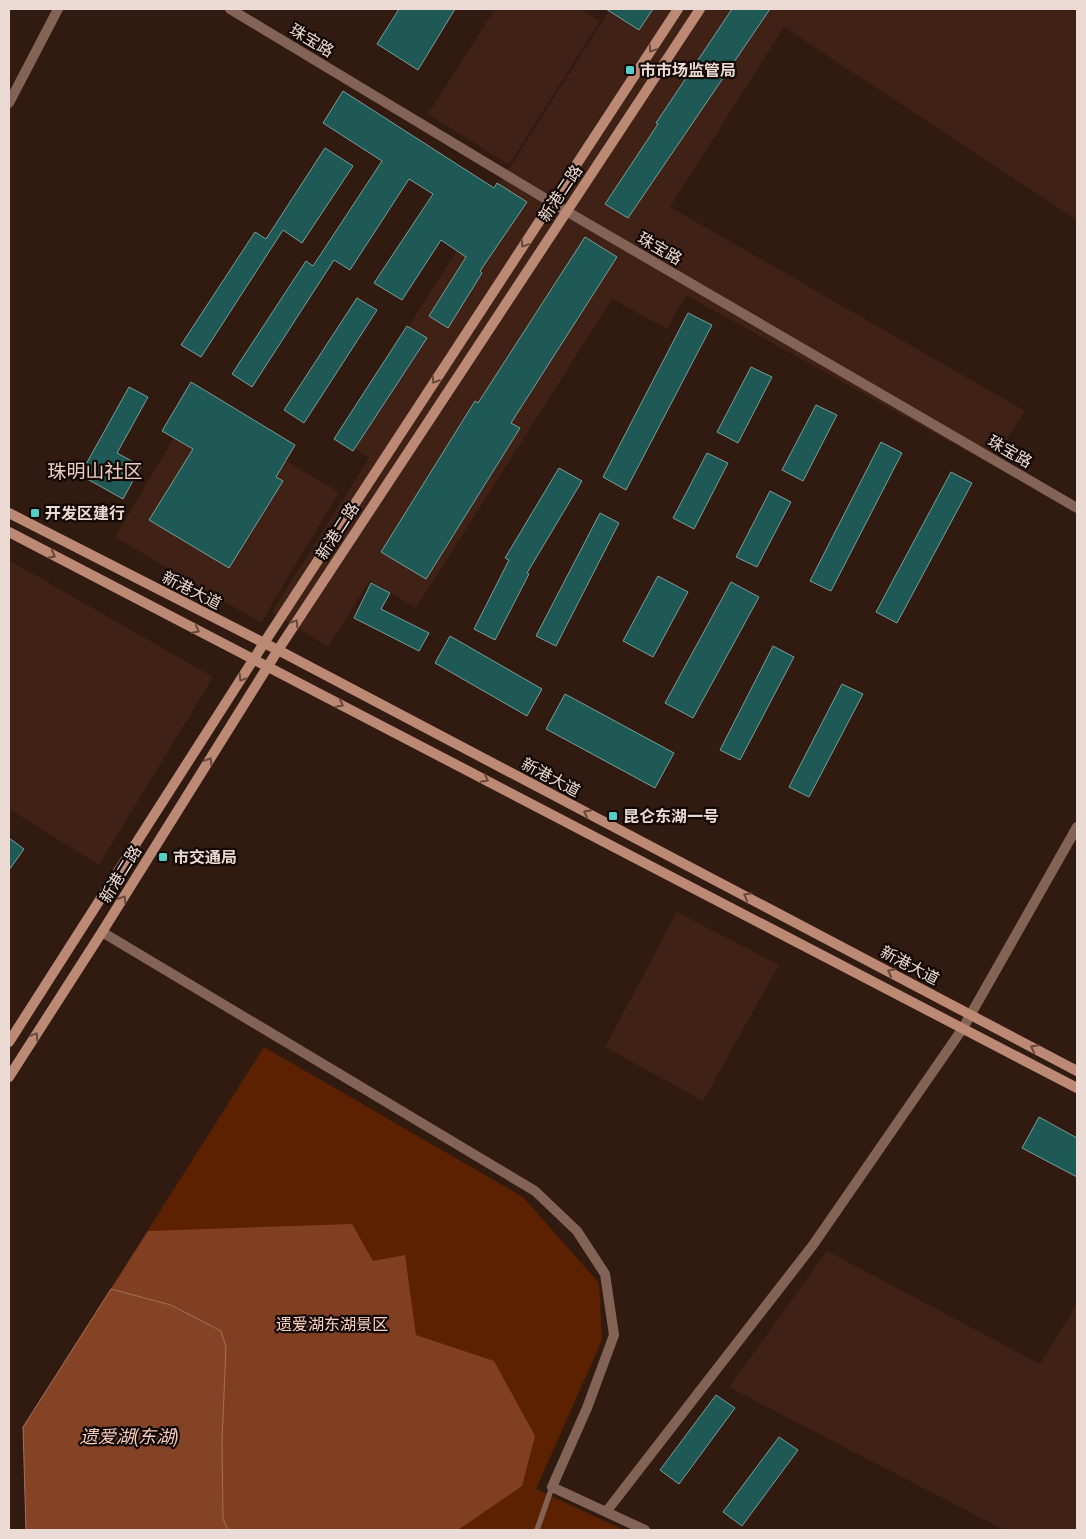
<svg xmlns="http://www.w3.org/2000/svg" width="1086" height="1539" viewBox="0 0 1086 1539" font-family="'Asap Condensed','Noto Sans SC',sans-serif">
	<style>
		.built { fill: #3f2215 }
		.green { fill: #5c2101 }
		.forest { fill: #813f21 }
		.water { fill: #854325; stroke: #a4715a }
		.building { fill: #1e5955; stroke: #799e9a }
		.lines { fill: none; stroke-linecap: round; stroke-linejoin: round }
		.lane { stroke: #836356; stroke-width: 5.5 }
		.street { stroke: #836356; stroke-width: 10 }
		.secondary { stroke: #bb8974; stroke-width: 10 }
		.oneway { stroke: #66483c }
		.poi-dot { fill: #55cec5; stroke: #120805; stroke-width: 2 }
		.labels { text-anchor: middle; dominant-baseline: central; stroke-width: 4.5; stroke-linejoin: round; paint-order: stroke }
		.street-label { font-size: 16px; fill: #ebdbd4; stroke: #120805 }
		.poi-label { font-size: 16px; font-weight: bold; fill: #ebdbd4; stroke: #120805; text-anchor: start }
		.park-label { font-size: 16px; fill: #fcd2c1; stroke: #120805 }
		.water-label { font-size: 18px; font-style: italic; fill: #f4cbba; stroke: #120805 }
		.quarter-label { font-size: 19px; fill: #edcdc0; stroke: #120805 }
	</style>
	<rect width="100%" height="100%" fill="#311a10"/>
	<path class="built" d="M495,9H580L600,21L509,165L428,114Z
		M610,9H1077V220L784,27L670,207L1025,411L990,464L686,295L667,329L612,299L416,608L370,580L328,647L272,612L369,458L338,438Z
		M193,406L339,492L261,623L115,537Z
		M9,560L213,677L99,865L9,809Z
		M677,912L779,965L703,1101L605,1047Z
		M827,1251L1040,1364L1077,1304V1530H1004L729,1387Z"/>
	<path class="green" d="M264,1047L523,1197L599,1283L602,1340L536,1489L624,1530H26L23,1427Z"/>
	<path class="forest" d="M352,1224L373,1261L405,1255L416,1335L494,1361L535,1436L522,1486L458,1530H228L223,1520L222,1441L226,1347L171,1305L111,1289L148,1231Z"/>
	<path class="water" d="M111,1289L171,1305L221,1331L226,1347L222,1441L223,1519L228,1530H26L23,1427Z"/>
	<path class="building" d="M399,9H455L418,70L377,44Z
		M606,9H653L639,30Z
		M732,9H770L628,218L605,204L658,124L656,123Z
		M343,91L494,188L497,183L527,202L480,271L482,273L448,328L429,316L466,257L441,240L402,300L374,283L433,194L409,179L350,270L334,260L252,387L232,374L306,261L313,266L382,161L323,123Z
		M325,148L353,166L302,243L283,230L201,357L181,345L255,232L266,239Z
		M585,237L617,257L511,423L520,428L426,579L381,552L475,401L478,403Z
		M357,298L377,310L304,423L284,410Z
		M688,313L712,325L626,490L603,477Z
		M407,326L427,338L353,451L334,439Z
		M751,367L772,377L738,443L717,432Z
		M191,382L295,445L276,477L283,481L229,568L149,520L193,449L162,431Z
		M129,387L148,397L117,453L141,466L123,499L80,475Z
		M816,405L837,415L803,481L782,470Z
		M881,442L902,453L831,591L810,581Z
		M707,453L728,463L694,529L673,518Z
		M559,468L582,481L527,573L529,574L495,640L474,629L509,560L505,558Z
		M951,472L972,483L897,623L876,612Z
		M770,491L791,502L757,567L736,557Z
		M600,513L619,523L556,646L536,636Z
		M658,576L688,592L653,657L623,641Z
		M731,582L759,597L693,718L665,703Z
		M371,583L390,593L381,609L429,633L419,651L354,618Z
		M450,636L542,689L527,716L435,663Z
		M773,646L794,657L740,760L720,750Z
		M842,684L863,694L809,797L789,787Z
		M565,694L674,753L655,788L546,729Z
		M9,838L24,849L9,870Z
		M1039,1117L1077,1138V1177L1022,1148Z
		M716,1395L735,1408L679,1484L660,1470Z
		M779,1437L798,1450L742,1526L723,1512Z"/>
	<g class="lines">
		<path class="lane" d="M537,1530L552,1487"/>
		<path class="street" d="M230,9L566,211L1077,508
			M9,103L58,9
			M102,932L535,1191L577,1231L605,1274L614,1335L587,1408L552,1487L645,1530
			M606,1512L813,1245L963,1028L1077,827"/>
		<path class="secondary" d="M9,513L278,650L1077,1071
			M9,532L1077,1088
			M9,1042L264,643L678,9
			M9,1077L102,932L278,650L700,9"/>
	</g>
	<defs><path id="oneway-chevron" d="M-2-3.5L2.5 0L-2 3.5" fill="none" stroke-width="1.6" stroke-linecap="round" stroke-linejoin="round" transform="scale(1.25)"/></defs>
	<g class="oneway">
		<use href="#oneway-chevron" transform="translate(652 49) rotate(123)"/>
		<use href="#oneway-chevron" transform="translate(524 244) rotate(123)"/>
		<use href="#oneway-chevron" transform="translate(435 380) rotate(123)"/>
		<use href="#oneway-chevron" transform="translate(52 555) rotate(28)"/>
		<use href="#oneway-chevron" transform="translate(295 623) rotate(-57)"/>
		<use href="#oneway-chevron" transform="translate(196 630) rotate(28)"/>
		<use href="#oneway-chevron" transform="translate(242 678) rotate(123)"/>
		<use href="#oneway-chevron" transform="translate(340 704) rotate(27)"/>
		<use href="#oneway-chevron" transform="translate(209 761) rotate(-58)"/>
		<use href="#oneway-chevron" transform="translate(485 779) rotate(27)"/>
		<use href="#oneway-chevron" transform="translate(587 813) rotate(-152)"/>
		<use href="#oneway-chevron" transform="translate(747 896) rotate(-152)"/>
		<use href="#oneway-chevron" transform="translate(123 899) rotate(-58)"/>
		<use href="#oneway-chevron" transform="translate(891 972) rotate(-152)"/>
		<use href="#oneway-chevron" transform="translate(35 1036) rotate(-57)"/>
		<use href="#oneway-chevron" transform="translate(1034 1048) rotate(-152)"/>
	</g>
	<g class="poi-dot">
		<rect x="625" y="65" width="10" height="10" rx="2.5"/>
		<rect x="30" y="508" width="10" height="10" rx="2.5"/>
		<rect x="608" y="811" width="10" height="10" rx="2.5"/>
		<rect x="158" y="852" width="10" height="10" rx="2.5"/>
	</g>
	<g class="labels">
		<g class="street-label">
			<text transform="translate(312 40) rotate(31)">珠宝路</text>
			<text transform="translate(560 193) rotate(-56)">新港二路</text>
			<text transform="translate(660 248) rotate(30)">珠宝路</text>
			<text transform="translate(1010 451) rotate(30)">珠宝路</text>
			<text transform="translate(337 531) rotate(-57)">新港二路</text>
			<text transform="translate(192 590) rotate(27)">新港大道</text>
			<text transform="translate(551 777) rotate(28)">新港大道</text>
			<text transform="translate(120 874) rotate(-58)">新港二路</text>
			<text transform="translate(910 965) rotate(28)">新港大道</text>
		</g>
		<g class="poi-label">
			<text x="640" y="70">市市场监管局</text>
			<text x="45" y="513">开发区建行</text>
			<text x="623" y="816">昆仑东湖一号</text>
			<text x="173" y="857">市交通局</text>
		</g>
		<g class="park-label">
			<text x="332" y="1324">遗爱湖东湖景区</text>
		</g>
		<g class="water-label">
			<text x="129" y="1436">遗爱湖(东湖)</text>
		</g>
		<g class="quarter-label">
			<text x="95" y="471">珠明山社区</text>
		</g>
	</g>
	<rect width="1086" height="1539" fill="none" stroke="#ebdbd4" stroke-width="20"/>
</svg>
